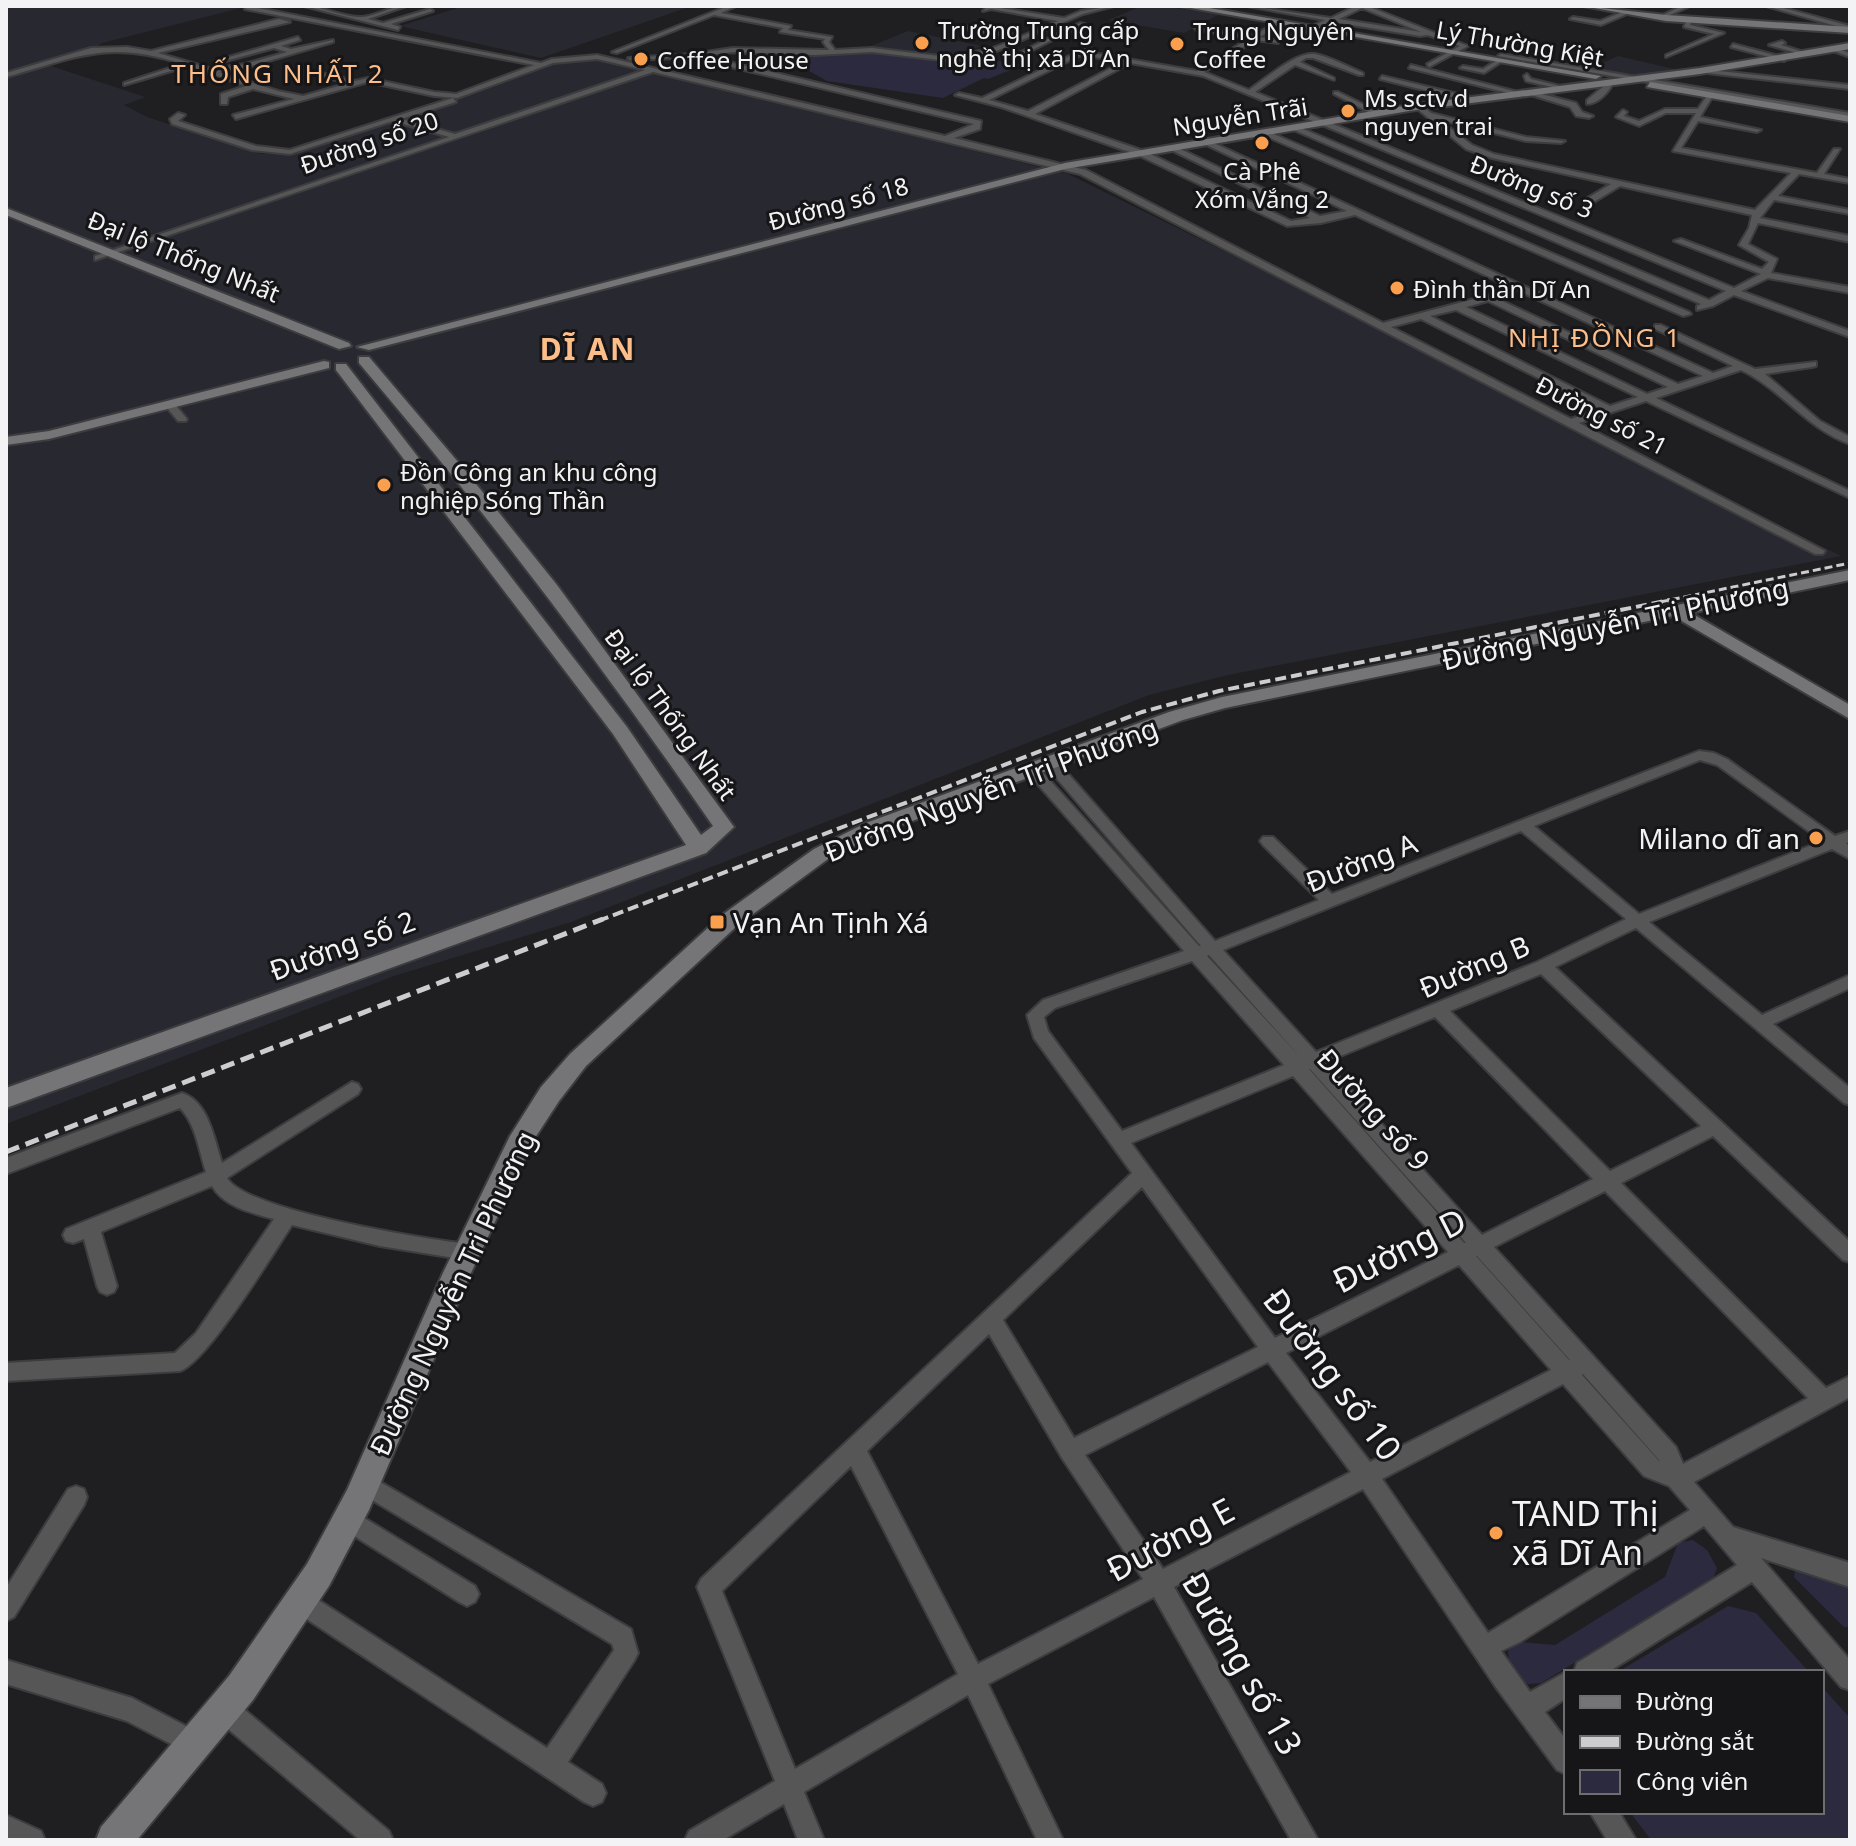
<svg xmlns="http://www.w3.org/2000/svg" width="1856" height="1846" viewBox="0 0 1856 1846" font-family="'Noto Sans',sans-serif">
	<style>
		.built { fill: #282830 }
		.green { fill: #2c2a3e }
		.lines { fill: none; stroke-linecap: round; stroke-linejoin: round }
		.street-casing { stroke: #3d3d40; stroke-width: 4 }
		.secondary-casing { stroke: #3d3d40; stroke-width: 4 }
		.street { fill: #565657; fill-rule: evenodd }
		.secondary { fill: #757577; fill-rule: evenodd }
		.rail-far2 { stroke: #cdcdd0; stroke-width: 3; stroke-dasharray: 8 4; stroke-linecap: butt }
		.rail-far1 { stroke: #cdcdd0; stroke-width: 4; stroke-dasharray: 11 5; stroke-linecap: butt }
		.rail { stroke: #cdcdd0; stroke-width: 5; stroke-dasharray: 14 7; stroke-linecap: butt }
		.poi-dot { fill: #f99f4d; stroke: #161619; stroke-width: 3 }
		.labels { text-anchor: middle; dominant-baseline: central; stroke-width: 6; stroke-linejoin: round; paint-order: stroke }
		.far-poi-label { font-size: 24px; fill: #f3f3f5; stroke: #161619; text-anchor: start }
		.far-street-label { font-size: 24px; fill: #f3f3f5; stroke: #161619 }
		.far-neighbourhood-label { font-size: 26px; letter-spacing: 2px; fill: #fdbe89; stroke: #161619 }
		.street-label { font-size: 28px; fill: #f3f3f5; stroke: #161619 }
		.poi-label { font-size: 28px; fill: #f3f3f5; stroke: #161619; text-anchor: end }
		.far-district-label { font-size: 30px; font-weight: bold; letter-spacing: 2px; fill: #fdbe89; stroke: #161619 }
		.near-street-label { font-size: 34px; fill: #f3f3f5; stroke: #161619 }
		.near-poi-label { font-size: 34px; fill: #f3f3f5; stroke: #161619; text-anchor: start }
	</style>
	<rect width="100%" height="100%" fill="#1f1f22"/>
	<path class="built" d="M6,6H249L102,43L96,48L45,64L145,97L124,105L147,117L261,154H294L552,62L599,58L1068,174L1841,556L1228,675L1149,695L571,922L394,976L6,1124Z
		M464,6H692L541,58L400,26Z
		M1142,6H1164L1218,15L1184,33L1108,20Z
		M908,31L982,46L948,56L871,46Z
		M1618,56L1682,71L1638,77L1589,69Z"/>
	<path class="green" d="M877,51L938,62L983,58L1023,65L988,79L984,78L943,98L827,81L779,54Z
		M1693,1540L1707,1550L1717,1568L1713,1579L1541,1683L1528,1684C1515,1677 1505,1661 1509,1646L1521,1642L1555,1645L1665,1577L1678,1543Z
		M1796,1566L1850,1580V1627H1844L1794,1577Z
		M1728,1606L1756,1613L1809,1672H1618Z
		M1822,1687L1850,1718V1836L1845,1840H1651L1630,1812H1822Z"/>
	<g class="lines">
		<g class="street-casing">
			<path id="street" d="M247,6L541,63L552,59L597,55L945,136L974,124L701,60L698,57L631,60L628,58L692,54L733,48L829,50L823,42L825,39L780,32L783,28L714,15L617,53L612,52L728,6H736L721,13L791,26L788,30L832,37L829,42L835,50L872,48L948,57L990,49L1016,39L965,29L963,26L1022,36L1058,21L991,9L983,11L987,6L1064,18L1081,11L1114,6L1083,14L994,52L948,61L872,52L815,55L733,52L703,56L981,121L980,129L954,138L1086,170L1383,323L1497,293L1502,296L1498,299L1678,384L1703,376L1355,215L1321,223L1287,226L1138,155L1001,107L955,95L959,93L982,98L1088,47L1091,49L1087,52L1197,71L1248,39L1196,30L1194,27L1253,36L1280,20L1282,23L1260,37L1278,41V43L1255,40L1204,72L1249,90C1265,79 1297,51 1315,54C1331,57 1348,67 1363,73V75H1359L1313,58H1306L1300,62L1334,78V80L1295,65L1255,92L1734,288L1761,274L1674,241L1681,239L1762,269L1769,262L1739,245L1749,228L1752,215L1620,186L1592,203H1586V199L1611,184L1492,158L1466,149L1415,107L1422,105L1431,113L1526,137L1565,141L1561,143L1526,141L1438,119L1472,145L1494,154L1755,210L1791,173L1673,151L1696,113H1666L1639,126L1616,117L1623,110L1627,112L1624,116L1639,121L1665,109H1698L1709,93L1498,56L1501,54L1850,113V117L1714,94L1700,117L1761,130L1757,132L1698,121L1681,148L1817,173L1834,149H1840L1824,174L1850,179V183L1799,174L1778,196L1850,210V214L1774,200L1760,218L1850,236V242L1758,223L1748,244L1777,259L1771,273L1850,287V293L1768,278L1741,291L1850,331V337L1734,295L1713,306L1697,310V306L1701,304L1289,128L1296,126L1709,300L1726,291L1203,76L1130,63L1035,114L1144,151L1291,221L1310,218L1167,148L1174,146L1320,216L1347,211L1200,142L1207,140L1713,373L1733,366L1655,329V325H1661L1755,369L1816,362V366L1812,367L1765,374L1820,421L1850,437V444C1807,429 1781,389 1741,370L1656,398L1850,491V498L1646,401L1579,423L1825,551L1823,554H1815L1080,174L653,72L95,260V256L449,137L393,121L290,154L252,150L172,124L170,119L178,113L185,115L178,121L256,146L290,150L453,98L456,102L401,119L455,134L645,70L597,59L553,63L457,98L434,96L368,82L236,119L233,115L294,99L253,89L228,97L227,104H221V94L246,86L188,66L124,85V83L182,64C107,39 76,58 6,77V73L91,48L127,47L151,51L279,19L290,22L158,53L212,69L245,64L287,52L274,48L218,63L215,61L298,37L300,40L281,46L291,49L333,40V42L248,67L219,72L278,91L303,96L349,83L320,76L322,73L355,81L368,78L434,92L456,94L534,65L245,9ZM1081,55L1123,62L1028,111L989,100ZM1488,301L1668,387L1647,394L1466,307ZM1456,310L1638,397L1610,406L1430,316ZM1421,319L1600,409L1571,419L1391,327Z
				M304,6C323,6 344,18 362,17C377,16 390,6 406,6L368,19L383,23L430,9L433,11L391,24L400,27L398,30Z
				M1247,6L1331,18L1356,6H1367L1468,46L1429,67L1427,64L1460,46L1428,35L1420,36L1333,22L1288,42L1286,39L1325,20ZM1362,8L1421,32L1339,19Z
				M1682,6H1690L1661,19L1656,18Z
				M1766,6H1776L1850,26V30Z
				M1625,11L1627,14L1601,25L1570,19L1573,17L1600,21Z
				M1687,19L1692,20L1690,25L1724,33L1666,57V55L1714,34L1684,27Z
				M1080,23L1085,24L1022,55L1017,54Z
				M1782,41L1785,43L1781,45L1810,54L1807,56L1769,45Z
				M1733,44L1786,58L1787,59L1784,61L1731,47Z
				M1833,47L1850,53V57L1831,50Z
				M1499,59L1504,60L1484,73L1460,68L1463,66L1483,69Z
				M1411,65L1522,93L1524,94L1520,96L1409,68Z
				M1700,69L1850,85V89L1698,72Z
				M1527,74L1531,79L1568,88L1565,90L1526,81L1524,76Z
				M1382,76L1475,98L1476,100L1472,102L1380,79Z
				M1610,81L1613,83C1609,92 1598,104 1587,104V100Z
				M1530,91L1576,103L1582,112L1593,116L1589,118L1576,116L1570,107L1528,94Z
				M1334,92H1338L1383,114L1376,116L1334,94Z
				M1264,130L1689,312L1691,314L1683,316L1261,134Z
				M165,402H173L187,419L186,421H178L164,404Z
				M1699,751L1714,753L1727,759L1835,836L1850,831V842L1846,843L1850,847V859L1832,849L1649,922L1762,1015L1850,975V988L1773,1024L1850,1088V1105L1844,1103L1636,928L1555,967L1850,1242V1262L1843,1260L1713,1136L1621,1183L1826,1388L1850,1376V1397L1694,1482L1733,1527L1850,1563V1587L1761,1558L1850,1660V1690L1841,1687L1752,1582L1608,1672H1574L1577,1663L1737,1565L1704,1526L1520,1642L1501,1651L1530,1692L1566,1672V1698L1545,1712L1566,1740V1774L1557,1770L1495,1686L1363,1489L1174,1587L1318,1840H1291L1154,1597L988,1684L1063,1840H1037L968,1695L804,1792L824,1840H798L784,1804L723,1840H685L689,1831L775,1781L697,1587L701,1579L1132,1173L1034,1038L1027,1015L1043,1000L1184,951L1027,772L1025,769L1027,766H1037L1199,946H1201L1046,766L1044,763L1046,760H1056L1215,941L1319,900L1263,845L1260,841L1263,837H1273L1332,894ZM1700,760L1717,765L1822,841L1639,914L1534,826ZM1521,831L1626,919L1537,962L1316,1052L1223,950ZM1209,955L1301,1058L1207,956ZM1192,961L1284,1065L1122,1131L1048,1031L1044,1017L1055,1008ZM1541,974L1701,1126L1610,1171L1450,1011ZM1435,1017L1593,1179L1482,1235L1326,1062ZM1309,1069H1310L1466,1243H1464ZM1293,1076L1448,1252L1275,1338L1131,1143ZM1142,1187L1258,1347L1074,1438L1003,1320ZM1605,1191L1808,1398L1683,1464L1676,1447L1494,1247ZM1476,1256H1477L1570,1360H1569ZM1459,1265L1551,1370L1370,1462L1286,1353ZM989,1334L1062,1458L1143,1579L978,1664L867,1451ZM1268,1362L1351,1472L1163,1569L1085,1455ZM1583,1374L1659,1460L1660,1462L1582,1375ZM1563,1384L1644,1476L1669,1486L1690,1510L1488,1633L1382,1479ZM851,1466L958,1674L795,1769L722,1591Z
				M352,1082L358,1084L361,1089L358,1094L227,1178C247,1211 425,1239 467,1244L474,1246L477,1252L474,1258L467,1260L380,1246L292,1225C272,1255 208,1361 180,1371L6,1381V1363L175,1353L196,1333L274,1219C252,1213 224,1207 212,1186L101,1232L117,1286L114,1292L107,1295L100,1292L97,1286L84,1239L73,1243L66,1241L63,1235L66,1229L206,1172C199,1151 196,1124 180,1108L6,1174V1158L182,1093C209,1102 214,1139 222,1163Z
				M365,1473L631,1629L638,1653L634,1661L568,1762L602,1784L606,1793L602,1802L593,1806L584,1802L293,1610L289,1602L293,1594L301,1590L309,1594L547,1748L614,1650L612,1644L357,1491L354,1484L357,1477Z
				M76,1486L84,1489L87,1497L84,1505L14,1617L6,1621V1588L68,1489Z
				M348,1508L475,1586L479,1594L475,1602L467,1606L459,1602L340,1527L337,1519L340,1511Z
				M6,1660L132,1698L205,1736L208,1745L205,1754L196,1757L127,1721L6,1684Z
				M224,1697L233,1700L389,1831L393,1840H360L215,1718L212,1709L215,1700Z
				M1590,1812H1619L1636,1840H1607Z
				M6,1815L41,1831L45,1840H6Z"/>
		</g>
		<g class="secondary-casing">
			<path id="secondary" d="M1179,6H1198L1601,76L1596,79Z
				M1583,6L1666,15L1850,27V33L1666,21Z
				M1850,43V49L1700,74L1409,111L1065,169L369,350L357,347L1065,163L1409,105L1700,68Z
				M1650,82L1850,116V122L1647,87Z
				M6,208L349,343L351,346L339,349L6,215Z
				M359,357H369L464,469L557,585L734,827L706,853L6,1108V1088L686,845L613,734L336,370V364H346L627,727L701,835L713,826C602,665 485,511 359,363Z
				M324,361L329,362V368L49,439L6,445V437L49,431Z
				M1850,570V580L1691,613L1850,705V719L1673,616L1225,708L1183,720L880,833L828,859L738,925L586,1066L559,1101L533,1141L470,1275L369,1510L329,1586L253,1700L137,1840H96L101,1827L229,1676L307,1564L347,1490L442,1275L510,1136L541,1087L570,1054L722,915L814,849L866,823L1169,712L1222,697Z"/>
		</g>
		<use href="#street" class="street"/>
		<use href="#secondary" class="secondary"/>
		<path class="rail-far2" d="M1660,602L1850,563"/>
		<path class="rail-far1" d="M598,921L1142,712L1219,691L1670,600"/>
		<path class="rail" d="M6,1152L603,919"/>
	</g>
	<g class="poi-dot">
		<circle cx="922" cy="43" r="8"/>
		<circle cx="1177" cy="44" r="8"/>
		<circle cx="641" cy="59" r="8"/>
		<circle cx="1348" cy="111" r="8"/>
		<circle cx="1262" cy="143" r="8"/>
		<circle cx="1397" cy="288" r="8"/>
		<circle cx="384" cy="485" r="8"/>
		<circle cx="1816" cy="838" r="8"/>
		<rect x="709" y="914" width="16" height="16" rx="4"/>
		<circle cx="1496" cy="1533" r="8"/>
	</g>
	<g class="labels">
		<g class="far-poi-label">
			<text x="938" y="29">Trường Trung cấp<tspan x="938" dy="28">nghề thị xã Dĩ An</tspan></text>
			<text x="1193" y="30">Trung Nguyên<tspan x="1193" dy="28">Coffee</tspan></text>
			<text x="657" y="59">Coffee House</text>
			<text x="1364" y="97">Ms sctv d<tspan x="1364" dy="28">nguyen trai</tspan></text>
			<text x="1262" y="170" text-anchor="middle">Cà Phê<tspan x="1262" dy="28">Xóm Vắng 2</tspan></text>
			<text x="1413" y="288">Đình thần Dĩ An</text>
			<text x="400" y="471">Đồn Công an khu công<tspan x="400" dy="28">nghiệp Sóng Thần</tspan></text>
		</g>
		<g class="far-street-label">
			<text transform="translate(1520 43) rotate(10)">Lý Thường Kiệt</text>
			<text transform="translate(1240 116) rotate(-9)">Nguyễn Trãi</text>
			<text transform="translate(369 142) rotate(-19)">Đường số 20</text>
			<text transform="translate(1532 186) rotate(22)">Đường số 3</text>
			<text transform="translate(838 203) rotate(-15)">Đường số 18</text>
			<text transform="translate(184 256) rotate(22)">Đại lộ Thống Nhất</text>
			<text transform="translate(1602 415) rotate(27)">Đường số 21</text>
			<text transform="translate(671 714) rotate(54)">Đại lộ Thống Nhất</text>
		</g>
		<g class="far-neighbourhood-label">
			<text x="278" y="73">THỐNG NHẤT 2</text>
			<text x="1595" y="337">NHỊ ĐỒNG 1</text>
		</g>
		<g class="street-label">
			<text transform="translate(1615 623) rotate(-12)">Đường Nguyễn Tri Phương</text>
			<text transform="translate(991 789) rotate(-21)">Đường Nguyễn Tri Phương</text>
			<text transform="translate(1361 862) rotate(-21)">Đường A</text>
			<text transform="translate(342 945) rotate(-20)">Đường số 2</text>
			<text transform="translate(1474 966) rotate(-23)">Đường B</text>
			<text transform="translate(1374 1109) rotate(48)">Đường số 9</text>
			<text transform="translate(452 1293) rotate(-65)">Đường Nguyễn Tri Phương</text>
		</g>
		<g class="poi-label">
			<text x="1800" y="838">Milano dĩ an</text>
			<text x="733" y="922" text-anchor="start">Vạn An Tịnh Xá</text>
		</g>
		<g class="far-district-label">
			<text x="588" y="348">DĨ AN</text>
		</g>
		<g class="near-street-label">
			<text transform="translate(1399 1250) rotate(-27)">Đường D</text>
			<text transform="translate(1333 1374) rotate(53)">Đường số 10</text>
			<text transform="translate(1170 1539) rotate(-28)">Đường E</text>
			<text transform="translate(1243 1663) rotate(60)">Đường số 13</text>
		</g>
		<g class="near-poi-label">
			<text x="1512" y="1513">TAND Thị<tspan x="1512" dy="39">xã Dĩ An</tspan></text>
		</g>
	</g>
	<rect width="1856" height="1846" fill="none" stroke="#f3f3f5" stroke-width="16"/>
	<rect x="1564" y="1670" width="260" height="144" fill="#161619" stroke="#6e6e71" stroke-width="2"/>
	<rect x="1580" y="1696" width="40" height="12" fill="#757577" stroke="#6e6e71" stroke-width="2"/>
	<text x="1636" y="1710" font-size="24" fill="#f3f3f5">Đường</text>
	<rect x="1580" y="1736" width="40" height="12" fill="#cdcdd0" stroke="#6e6e71" stroke-width="2"/>
	<text x="1636" y="1750" font-size="24" fill="#f3f3f5">Đường sắt</text>
	<rect x="1580" y="1770" width="40" height="24" fill="#2c2a3e" stroke="#6e6e71" stroke-width="2"/>
	<text x="1636" y="1790" font-size="24" fill="#f3f3f5">Công viên</text>
</svg>
